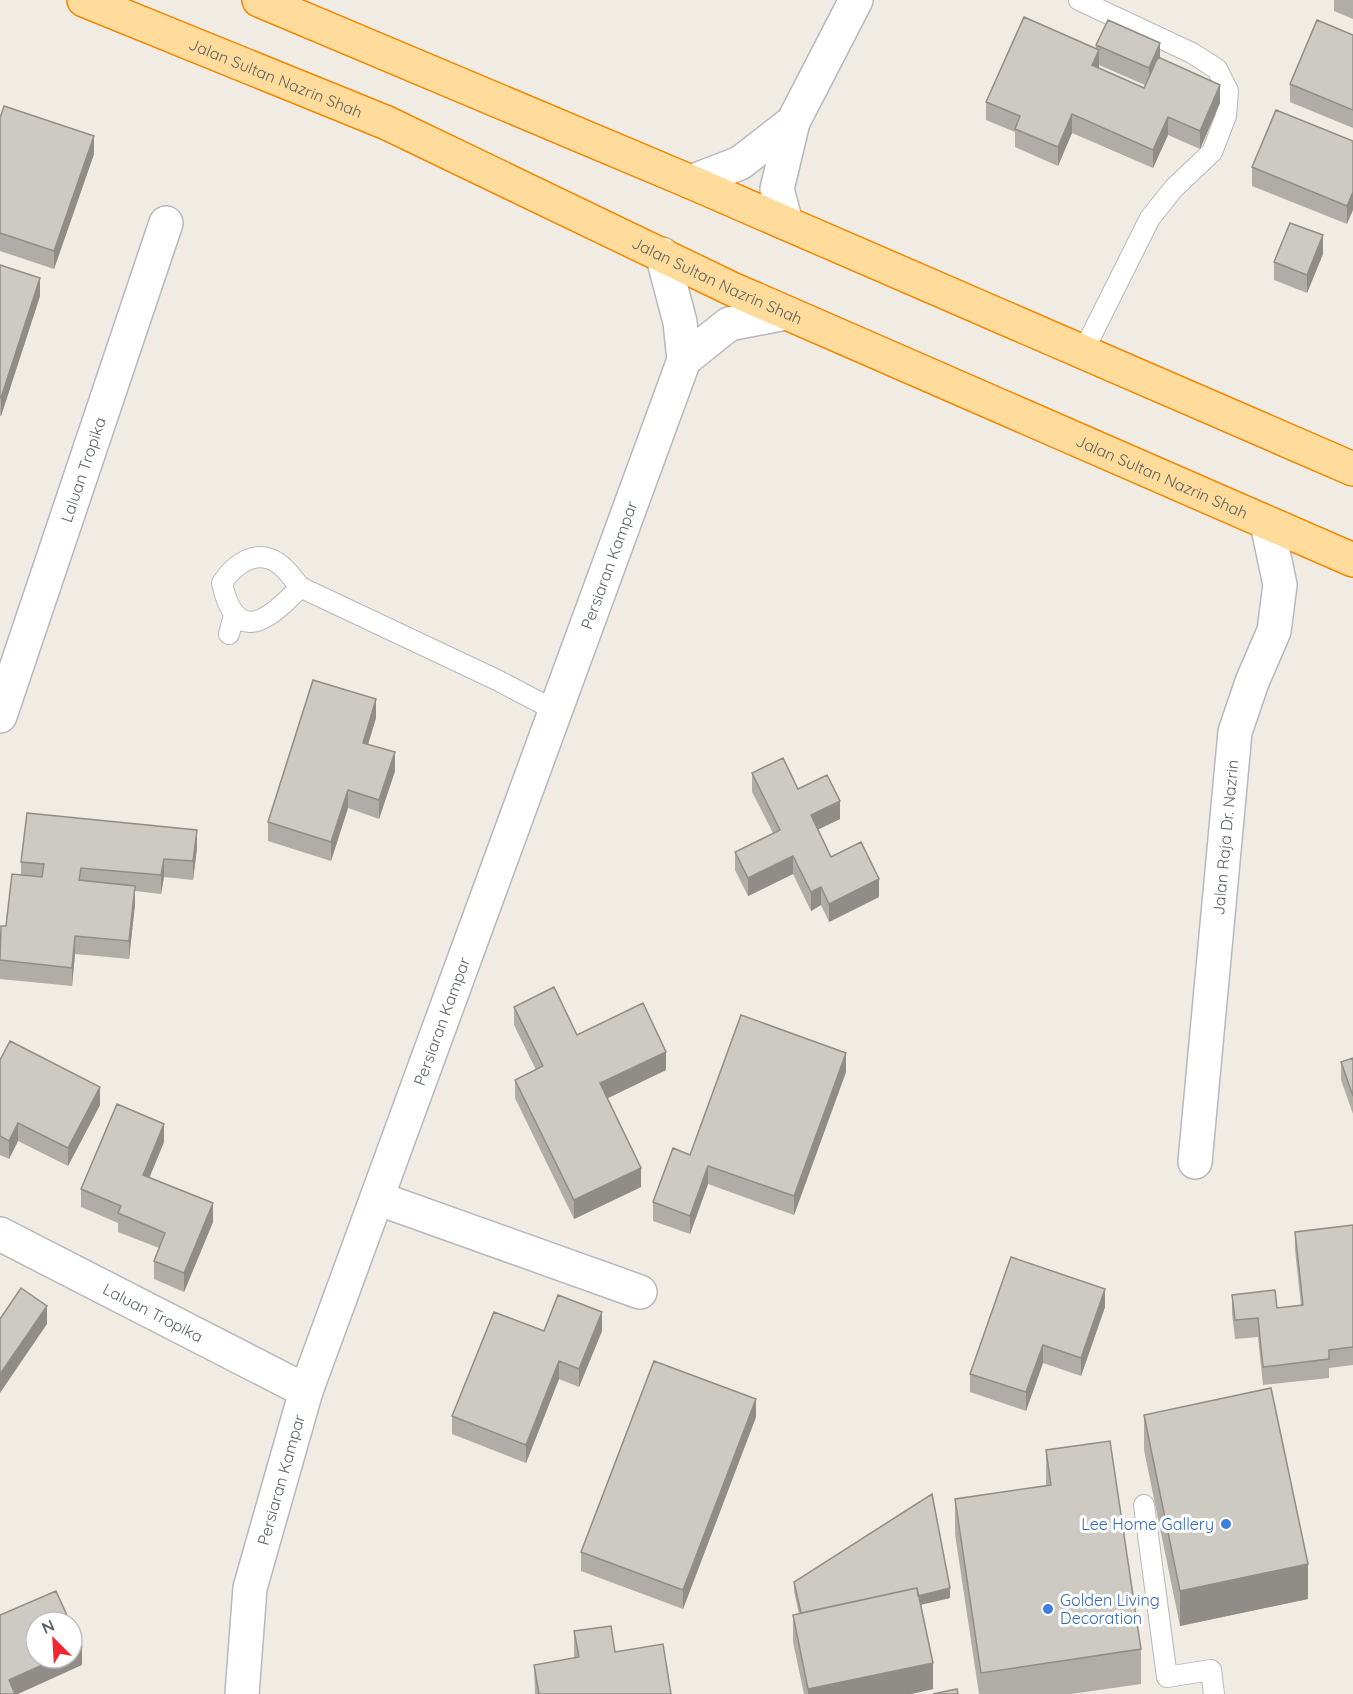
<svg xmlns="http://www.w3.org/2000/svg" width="1353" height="1694" viewBox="0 0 1353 1694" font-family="Quicksand,sans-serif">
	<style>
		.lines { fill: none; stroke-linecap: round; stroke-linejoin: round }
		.service-casing { stroke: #b5b8bc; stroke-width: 22 }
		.minor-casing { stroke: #b5b8bc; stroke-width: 36 }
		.tertiary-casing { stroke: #b5b8bc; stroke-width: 36 }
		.trunk-casing { stroke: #f48700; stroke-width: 36 }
		.service { stroke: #fff; stroke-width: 20 }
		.minor { stroke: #fff; stroke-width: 33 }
		.tertiary { stroke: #fff; stroke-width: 33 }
		.trunk { stroke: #ffdc9b; stroke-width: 33 }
		.wall { fill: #b0ada8; fill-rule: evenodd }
		.shaded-wall { fill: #908d88 }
		.building { fill: #cdc9c3; stroke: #908d88; stroke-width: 1.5 }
		.shop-dot { fill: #3f7fe0; stroke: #fff; stroke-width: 2 }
		.labels { text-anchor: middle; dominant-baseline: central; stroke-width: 6; stroke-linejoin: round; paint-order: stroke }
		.street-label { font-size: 16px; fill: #5c6266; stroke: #fff }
		.shop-label { font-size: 16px; fill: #366cbe; stroke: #fff; text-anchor: end }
	</style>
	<rect width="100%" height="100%" fill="#f0ece4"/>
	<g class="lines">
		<g class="service-casing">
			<path id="service" d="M1079,0L1192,53L1217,69L1228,91L1226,116L1212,152L1174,188L1150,218L1083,352
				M300,587C270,620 236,647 222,583C234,565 255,548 278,563C286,568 294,580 300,587L497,680L556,711
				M229,634L234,615
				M1144,1505L1167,1677L1211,1670L1214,1694"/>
		</g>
		<g class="minor-casing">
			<g id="minor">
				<path id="s1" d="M0,716L166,223"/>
				<path id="s2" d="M1195,1162L1235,732L1252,682L1274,631L1280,585L1267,523"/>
				<path d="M377,1198L640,1292"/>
				<path id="s3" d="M0,1234L306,1391"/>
			</g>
		</g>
		<g class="tertiary-casing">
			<g id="tertiary">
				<path d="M691,182L740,163L793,122"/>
				<path d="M786,223L777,189L793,122L856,0"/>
				<path d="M684,360L729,324L786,313"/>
				<path id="s4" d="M242,1694L250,1588L306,1391L684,360L680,322L662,254"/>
			</g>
		</g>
		<g class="trunk-casing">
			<g id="trunk">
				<path id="s5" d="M84,0L387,123L732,289L1353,560"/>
				<path d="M259,0L691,182L1353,469"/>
			</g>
		</g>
		<use href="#service" class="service"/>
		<use href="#minor" class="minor"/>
		<use href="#tertiary" class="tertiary"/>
		<use href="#trunk" class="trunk"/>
	</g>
	<path class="wall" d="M1334,0H1353V19L1334,11Z
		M1353,35V128L1290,102V84Z
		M1096,45L1160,58L1220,103L1200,149L1168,135L1153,168L1072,133L1058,166L1015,147V132L986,120V102L1096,48ZM1099,65L1145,85L1144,88L1099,69Z
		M0,118L94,154L54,269L0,251Z
		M1353,141L1347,224L1252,186V167Z
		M1323,254L1307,293L1274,280V262Z
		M0,265L40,296L1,416H0Z
		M376,718L368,744L395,771L379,819L348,808L331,861L268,841V822Z
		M752,773L798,789L840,819L818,829L831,857L879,897L829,922L821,905L811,911L793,874L748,896L735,870V852L773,833L752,792Z
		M197,848L193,880L164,877L161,894L135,891V904L129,959L75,954L72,986L0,979V936L6,926L21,875V862Z
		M514,1007L577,1035L666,1070L607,1098L641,1187L574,1219L515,1098V1080L536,1070L514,1025Z
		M1353,1058V1114L1341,1080V1062Z
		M0,1060L100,1105L68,1166L18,1141L9,1159L0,1155Z
		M846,1072L794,1215L708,1184L690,1234L653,1221V1202L690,1155Z
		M164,1142L149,1178L213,1222L184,1292L154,1279V1261L159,1248L118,1232V1223L81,1207V1189Z
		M1353,1225V1365L1329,1368V1378L1263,1385L1258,1337L1235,1339L1232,1313V1295L1277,1308L1301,1305L1295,1250V1232Z
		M1105,1307L1081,1376L1043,1363L1026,1411L970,1392V1374Z
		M602,1331L579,1387L559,1379L526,1463L452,1434V1416Z
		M1144,1415L1308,1599L1180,1626L1144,1450Z
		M756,1417L683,1609L581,1571V1552Z
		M1046,1450L1141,1649V1684L1071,1694H979L955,1534V1499L1046,1486Z
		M794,1582L950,1598L920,1605L933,1689L911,1694H804L793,1642V1615L799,1614L794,1591Z
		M574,1631L615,1652L671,1694H535L534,1665L574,1658Z"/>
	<path class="shaded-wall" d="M1160,43V62L1149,87V68Z
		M1099,50V68L1092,65Z
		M1220,85V103L1200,149V131Z
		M1072,114V133L1058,166V147Z
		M1168,117V135L1153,168V150Z
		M94,136V154L54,269V251Z
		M1353,192V210L1347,224V206Z
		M1323,235V254L1307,293V275Z
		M40,278V296L1,416V398Z
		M376,699V718L363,761V743Z
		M395,752V771L379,819V800Z
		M348,790V808L331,861V842Z
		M840,801V819L811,833V815Z
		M197,830V848L193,880V861Z
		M793,856V874L748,896V878Z
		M164,859V877L161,894V875Z
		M879,879V897L829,922V904Z
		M135,886V904L129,959V941Z
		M821,887V905L811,911V892Z
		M75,936V954L72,986V968Z
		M666,1052V1070L600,1102V1083Z
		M846,1053V1072L794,1215V1196Z
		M100,1087V1105L68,1166V1148Z
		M18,1123V1141L9,1159V1141Z
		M164,1124V1142L143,1193V1175Z
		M708,1166V1184L690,1234V1216Z
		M641,1168V1187L574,1219V1200Z
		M213,1203V1222L184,1292V1273Z
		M1105,1289V1307L1081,1376V1358Z
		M47,1306V1324L0,1393V1374Z
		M602,1312V1331L579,1387V1369Z
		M1043,1345V1363L1026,1411V1392Z
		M559,1361V1379L526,1463V1445Z
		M756,1399V1417L683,1609V1590Z
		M1308,1564V1599L1180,1626V1591Z
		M950,1588V1598L803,1632V1623Z
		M82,1647V1665L18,1694H9V1680L58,1658H72V1652Z
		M933,1663V1689L911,1694H808V1689Z"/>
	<path class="building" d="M1024,17L1099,50L1092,65L1144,88L1158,57L1220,85L1200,131L1168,117L1153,150L1072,114L1058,147L1015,129L1020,116L986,102Z
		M1108,20L1160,43L1149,68L1096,45Z
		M1317,20L1353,35V110L1290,84Z
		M4,106L94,136L54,251L0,233V118Z
		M1276,110L1353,141V192L1347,206L1252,167Z
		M1290,223L1323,235L1307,275L1274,262Z
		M0,265L40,278L1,398H0Z
		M313,680L376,699L363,743L395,752L379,800L348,790L331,842L268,822Z
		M783,758L798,789L827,775L840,801L811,815L831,857L861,842L879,879L829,904L821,887L811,892L793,856L748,878L735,852L780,830L752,773Z
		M27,813L197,830L193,861L164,859L161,875L81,868L79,880L135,886L129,941L75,936L72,968L0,960L1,926H6L12,874L42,877L44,864L21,862Z
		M554,987L577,1035L643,1003L666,1052L600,1083L641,1168L574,1200L515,1080L543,1066L514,1007Z
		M741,1015L846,1053L794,1196L708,1166L690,1216L653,1202L673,1148L690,1155Z
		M10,1041L100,1087L68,1148L18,1123L9,1141L0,1136V1060Z
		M1353,1058V1096L1341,1062Z
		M117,1104L164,1124L143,1175L213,1203L184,1273L154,1261L165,1233L118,1213L121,1206L81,1189Z
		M1353,1225V1347L1329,1350V1359L1263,1367L1258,1318L1235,1320L1232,1295L1275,1290L1277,1308L1303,1305L1295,1232Z
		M1011,1257L1105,1289L1081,1358L1043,1345L1026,1392L970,1374Z
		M21,1288L47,1306L0,1374V1319Z
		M558,1295L602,1312L579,1369L559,1361L526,1445L452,1416L494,1312L544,1331Z
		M654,1361L756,1399L683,1590L581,1552Z
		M1271,1388L1308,1564L1180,1591L1144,1415Z
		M1110,1441L1141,1649L981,1673L955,1499L1051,1485L1046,1450Z
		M932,1494L950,1588L918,1596L917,1588L801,1613L794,1582Z
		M917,1588L933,1663L808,1689L793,1615Z
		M56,1591L70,1622H36V1658H58L9,1680L15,1694H0V1615Z
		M72,1626L82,1647L72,1652Z
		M611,1626L615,1652L663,1644L671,1694H539L534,1665L579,1657L574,1631Z
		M957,1689L958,1694H933Z"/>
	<g class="shop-dot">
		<circle cx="1226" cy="1524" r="6"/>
		<circle cx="1048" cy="1609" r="6"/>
	</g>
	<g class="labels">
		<g class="street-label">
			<text stroke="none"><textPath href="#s5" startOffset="207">Jalan Sultan Nazrin Shah</textPath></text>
			<text stroke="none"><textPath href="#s5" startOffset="693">Jalan Sultan Nazrin Shah</textPath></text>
			<text stroke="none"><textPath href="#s1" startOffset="260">Laluan Tropika</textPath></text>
			<text stroke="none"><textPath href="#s5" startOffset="1179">Jalan Sultan Nazrin Shah</textPath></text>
			<text stroke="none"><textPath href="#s4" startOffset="1191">Persiaran Kampar</textPath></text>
			<text stroke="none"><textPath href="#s2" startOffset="326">Jalan Raja Dr. Nazrin</textPath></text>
			<text stroke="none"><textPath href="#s4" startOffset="705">Persiaran Kampar</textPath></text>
			<text stroke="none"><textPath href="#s3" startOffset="172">Laluan Tropika</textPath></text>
			<text stroke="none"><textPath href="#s4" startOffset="219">Persiaran Kampar</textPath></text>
		</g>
		<g class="shop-label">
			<text x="1214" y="1524">Lee Home Gallery</text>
			<text x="1060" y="1600" text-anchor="start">Golden Living<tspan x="1060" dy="18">Decoration</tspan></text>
		</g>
	</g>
	<g transform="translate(54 1640) rotate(336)"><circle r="28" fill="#ffffff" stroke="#bec0c2" stroke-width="1.5"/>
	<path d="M0-4.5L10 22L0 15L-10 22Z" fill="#f32732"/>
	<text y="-9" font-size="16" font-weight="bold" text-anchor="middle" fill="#5c6266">N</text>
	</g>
</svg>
